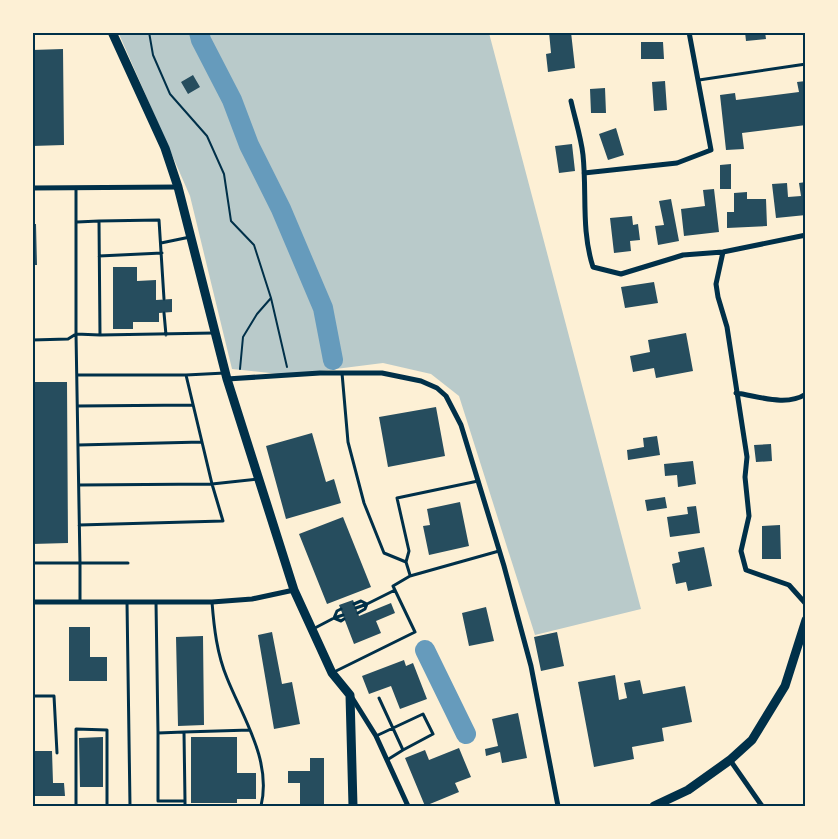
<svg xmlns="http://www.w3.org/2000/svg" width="838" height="839" viewBox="0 0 838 839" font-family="'Source Sans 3',sans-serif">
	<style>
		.green { fill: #b9caca }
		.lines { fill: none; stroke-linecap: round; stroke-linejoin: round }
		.river { stroke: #669bbc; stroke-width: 20 }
		.building { fill: #264d5e }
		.path { stroke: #003049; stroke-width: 2 }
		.service { stroke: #003049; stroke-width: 3 }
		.minor { stroke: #003049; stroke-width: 5 }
		.secondary { stroke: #003049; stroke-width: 9 }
		.primary { stroke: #003049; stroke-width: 9 }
		.neatline { fill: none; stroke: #003049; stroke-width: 2 }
	</style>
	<rect width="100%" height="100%" fill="#fdf0d5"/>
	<path class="green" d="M128,32L489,33L641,609L535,635L459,396L431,374L383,363L288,375L232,369L190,196L119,34Z"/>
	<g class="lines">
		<path class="river" d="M199,32L201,40L232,100L249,145L281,209L323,308L333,360
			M425,650L466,734"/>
	</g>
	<path class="building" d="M549,32H571L575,68L548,72L546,54L551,53Z
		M745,32H765L766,39L746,41Z
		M641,42H663L664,59H641Z
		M63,49L64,145L32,146V50Z
		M193,75L200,87L188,94L181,82Z
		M665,81L667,110L654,111L652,82Z
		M806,81V125L742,133L744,149L726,150L720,95L735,93L736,100L799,92L797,82Z
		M605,88L606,113H591L590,89Z
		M616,128L624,155L608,160L599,134Z
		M572,144L575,171L559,173L555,146Z
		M731,164V189H720V165Z
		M806,182V215L776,218L772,184L787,183L788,197L801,196L799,183Z
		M714,189L719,232L684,236L681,209L705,206L703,190Z
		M747,192V199H766L767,226L727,228V212H734V193Z
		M671,199L679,241L658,245L655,226L664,225L659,201Z
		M632,216L633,225L638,224L640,240L630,241L631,251L614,253L610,218Z
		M32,224H36L37,265H32Z
		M113,267H137V281L156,280V300L172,299V312L159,313V322H133V329H113Z
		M654,282L658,303L625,308L621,287Z
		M686,333L693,371L656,378L654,368L633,372L630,356L650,352L648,340Z
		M32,382H67L68,543L32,544Z
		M436,407L445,456L388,467L379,417Z
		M312,433L326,482L334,479L341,503L286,519L266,446Z
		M657,436L660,455L628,460L627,450L644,447L643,438Z
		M771,444L772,461L756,462L754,445Z
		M693,461L696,484L678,487L677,475L665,476L664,464Z
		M665,497L667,508L647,511L645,500Z
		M460,502L469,546L429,555L423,526L430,525L427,509Z
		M696,506L700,533L670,537L667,517L688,514L687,507Z
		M343,517L371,587L327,604L299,534Z
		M780,525L781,559H762V526Z
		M704,547L712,586L688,591L686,582L676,584L672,564L680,562L678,552Z
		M353,600L359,616L391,603L395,613L376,621L381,633L354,644L339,605Z
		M486,607L494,641L469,646L462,613Z
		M69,627H90V657H107V681H69Z
		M272,632L282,684L292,682L300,724L274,729L258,635Z
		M557,632L564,666L541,671L534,637Z
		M203,636L204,725L178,726L176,637Z
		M404,660L406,666L413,663L427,699L400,709L391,686L369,694L362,676Z
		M615,675L619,700L627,698L624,683L640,680L643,694L685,686L692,722L662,728L664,741L632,747L634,759L594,767L578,682Z
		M518,713L527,758L502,763L500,752L486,756L485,749L498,746L492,719Z
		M103,737V787H80L79,738Z
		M191,737H237V773H256V799H237V803H191Z
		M459,748L471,777L455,783L459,792L425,806L405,758L425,750L429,760Z
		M34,751H52L53,783H64L65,796H35Z
		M310,758H324V805H300V783H288V771H310Z"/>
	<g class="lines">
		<path class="path" d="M149,32L153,55L170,94L207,136L224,174L231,221L254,245L271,298L287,367
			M240,369L243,337L257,314L271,298"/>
		<path class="service" d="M699,80L806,64
			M99,221L159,220L164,299
			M77,222L99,221L100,335L214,333
			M161,243L190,237
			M99,256L162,253
			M164,313L166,335
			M100,335L76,334L80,563H128
			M32,340L68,339L76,334V188
			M342,373L348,442L364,503L384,553L406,562L410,575
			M77,375H186L212,484L79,485
			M186,375L225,373
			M78,406L193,405
			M78,445L202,442
			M79,525L223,521L212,484L258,479
			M406,562L409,551L397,498L478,481
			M32,563H80V602
			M127,602L130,806
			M156,602L158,733
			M212,602C214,628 217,654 227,678C243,718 272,761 261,806
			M354,604L361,601L367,604
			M356,608L367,604
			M358,613L365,609L367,604L395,590
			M334,618L337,611L341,609
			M334,618L343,615
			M313,629L334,618L341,621L344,619
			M334,672L415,632L393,586L410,576L499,551
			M32,696H54L57,753
			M184,732L250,730
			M376,736L423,714L433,734L403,750L379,698
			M387,760L403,750
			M76,806V729L107,730V806
			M185,806V801L184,732L158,733V801H185"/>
		<path class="minor" d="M571,101C575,119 581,137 583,155C587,193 581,230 593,267L621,274L683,255L723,252L806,235
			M584,173L677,163L711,150L689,32
			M32,188L178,187
			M723,252L716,284L718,297L727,327L747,457L745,477L749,516L741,551L746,570L789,585L806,604
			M227,379L320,373H382L421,381L437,388L446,396L461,425L504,566L531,666L558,806
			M736,393C758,396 786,407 806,394
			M32,602H212L252,599L294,590
			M351,696L376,736L408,806
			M730,760L762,806"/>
		<path class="secondary" d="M112,32L165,148L178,187L227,379L294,590L332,673L350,695L353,806"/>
		<path class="primary" d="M654,806L688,790L730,760L752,740L785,686L806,620"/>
	</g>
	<rect width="838" height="839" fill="none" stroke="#fdf0d5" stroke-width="68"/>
	<rect x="34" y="34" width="770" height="771" class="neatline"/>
</svg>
